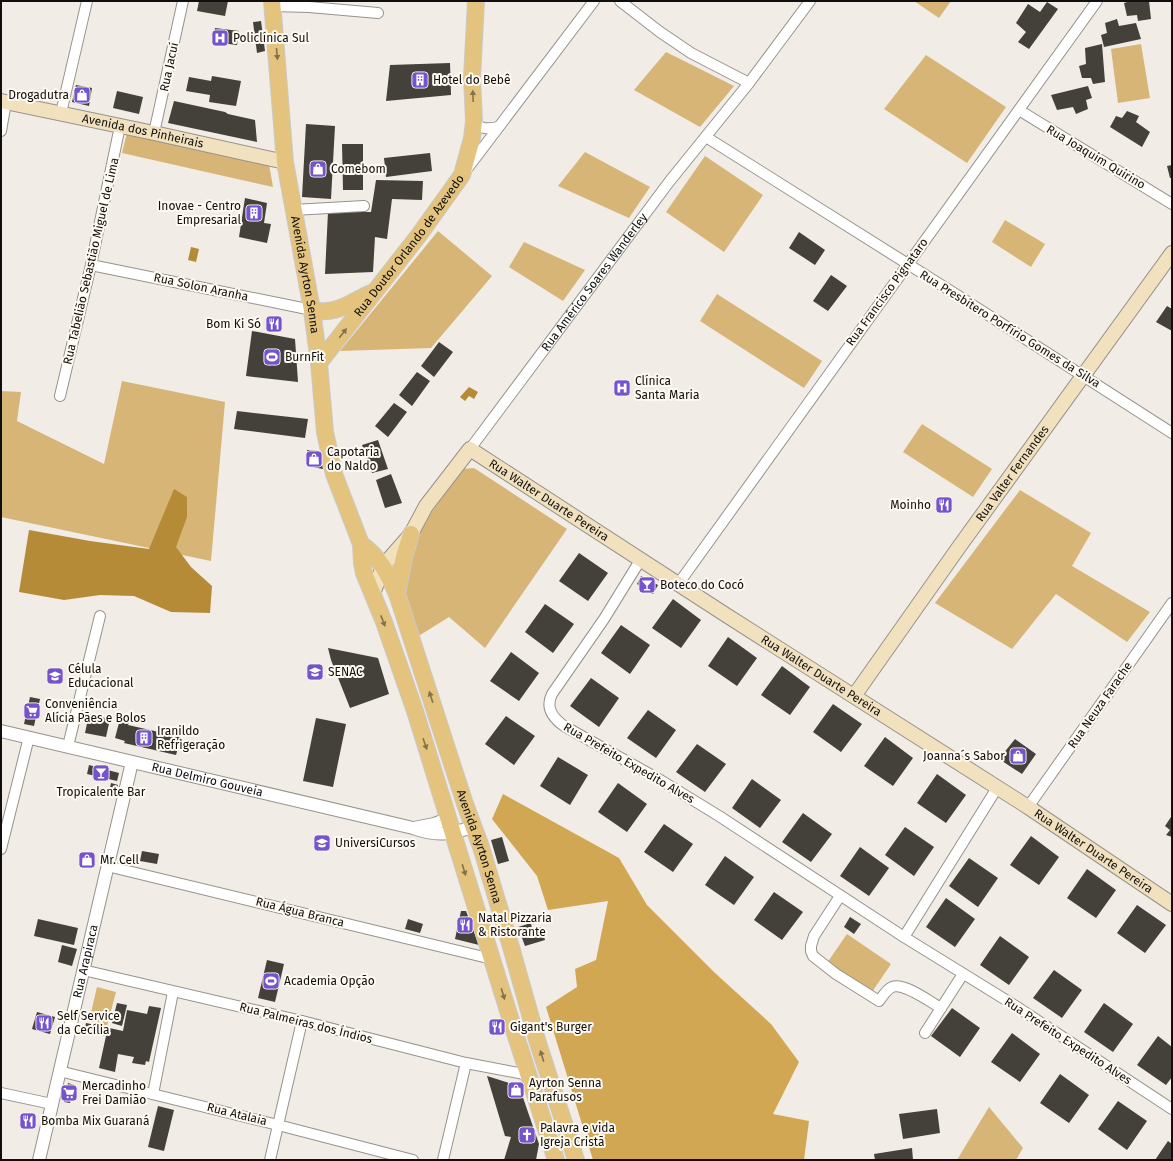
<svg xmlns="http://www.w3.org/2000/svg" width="1173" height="1161" viewBox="0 0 1173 1161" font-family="'Fira Sans',sans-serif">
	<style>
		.green { fill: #d7b577 }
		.forest { fill: #d2a754 }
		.water { fill: #b68b37 }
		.building { fill: #44403a }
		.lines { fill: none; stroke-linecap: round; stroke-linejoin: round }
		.minor-casing { stroke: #96938c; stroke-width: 12 }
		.tertiary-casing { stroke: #96938c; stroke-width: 14 }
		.secondary-casing { stroke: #96938c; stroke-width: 16 }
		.primary-casing { stroke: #cbcaca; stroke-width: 18 }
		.minor { stroke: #fff; stroke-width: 10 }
		.tertiary { stroke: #fff; stroke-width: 12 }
		.secondary { stroke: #f1e1be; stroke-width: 14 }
		.primary { stroke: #e3c37d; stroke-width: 16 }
		.oneway { fill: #84724b }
		.labels { text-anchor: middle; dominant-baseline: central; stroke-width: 4; stroke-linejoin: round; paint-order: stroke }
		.poi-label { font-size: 12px; fill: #110f0d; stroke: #fefaf2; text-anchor: start }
		.street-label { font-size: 12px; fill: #110f0d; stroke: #fefaf2 }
	</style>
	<rect width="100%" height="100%" fill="#f1ece5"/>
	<path class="green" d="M914,1H951L939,18Z
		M1141,44L1150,98L1118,103L1111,49Z
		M666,52L734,86L700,127L634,90Z
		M926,55L1006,107L967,163L884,109Z
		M127,133L269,164L273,187L122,153Z
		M585,152L650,187L629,218L558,186Z
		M705,156L763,195L724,252L666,212Z
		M1005,220L1045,244L1031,267L992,242Z
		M438,231L492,276L431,348L340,351Z
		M524,242L585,270L563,301L509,267Z
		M717,294L822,361L804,388L700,321Z
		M122,381L225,402L211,561L1,517V391L21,392L17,421L104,464Z
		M922,424L992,469L973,497L903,452Z
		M474,468L567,529L485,648L449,617L417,637L403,592L410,562L421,531L431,513L462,469Z
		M1020,490L1091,533L1072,566L1150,612L1127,642L1056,594L1012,649L935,603Z
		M847,934L891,964L872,992L827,963Z
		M97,987L116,992L107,1026L89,1021Z
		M989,1107L1023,1148L1016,1160H957Z"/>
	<path class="forest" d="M503,794L619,858L647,905L715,973L771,1024L799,1062L773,1114L809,1121L804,1160H593L546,1007L577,987L575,969L596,960L608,901L548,910L537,876L492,819Z"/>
	<path class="water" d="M191,247L199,249L196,262L188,260Z
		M469,387L478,392L474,399L469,396L465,401L460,397Z
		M174,489L187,497V517L176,547L191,567L212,586L210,613L171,612L134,596L100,595L64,600L19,592L29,530L90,541L149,549Z"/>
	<path class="building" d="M199,1H228L225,16L197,11Z
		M1131,1H1149L1151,19L1138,21L1137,15L1127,16L1124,3Z
		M1047,2L1058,9L1029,49L1018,42L1026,32L1016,23L1028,4L1040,12Z
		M1117,19L1119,26L1136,23L1141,39L1104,47L1101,35L1107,33L1105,23Z
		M261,21L265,51L257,53L253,22Z
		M215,28L239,31L237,45L213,42Z
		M1102,44L1105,82L1093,84L1091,78H1082L1079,66L1086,64L1085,48Z
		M450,63L451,95L386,101L390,65Z
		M212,76L241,81L236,106L209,102L210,95L186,91L189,77L211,81Z
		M76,85L92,88L89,106L72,102Z
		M1088,86L1092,98L1086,100L1088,109L1076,114L1073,107L1057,110L1051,95Z
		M117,91L143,97L139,114L113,108Z
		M174,101L225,112L228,114L255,120L257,142L168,123Z
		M1127,111L1139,116L1136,122L1150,132L1142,147L1110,127L1116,116L1122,118Z
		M306,124L335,126L331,199L302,197Z
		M342,144H363V190H343Z
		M430,153L432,171L386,177L384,158Z
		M1172,165V178H1170L1167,166Z
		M376,180L423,181L422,200L392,199L387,239L375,237L373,272L325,274L328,212H371Z
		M245,198L267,203L264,223L271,224L267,243L239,237Z
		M799,232L825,250L815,265L789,248Z
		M831,275L847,286L828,311L813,301Z
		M1167,306L1172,309V331L1156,322Z
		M252,331L295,339L298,382L246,376Z
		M439,342L453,352L434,377L421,366Z
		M417,372L430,381L412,406L399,395Z
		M394,403L407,412L388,437L375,426Z
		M237,411L308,419L305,438L234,429Z
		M378,440L388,469L372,473L362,445Z
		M307,450L319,451L323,469L307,466Z
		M391,474L402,503L385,508L376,480Z
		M579,553L608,573L588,601L559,581Z
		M641,576L658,585L653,594L637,584Z
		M673,599L701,620L681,648L652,628Z
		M545,604L574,624L553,653L525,632Z
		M621,625L650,645L630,674L601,653Z
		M728,637L757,658L737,686L708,666Z
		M328,648L378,658L389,694L350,708L331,660Z
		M511,652L539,673L519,701L490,681Z
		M782,666L810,687L790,715L761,695Z
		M591,678L619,698L599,727L570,706Z
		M30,697L40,699L34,726L24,724Z
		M833,704L862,724L841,752L813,732Z
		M648,710L676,730L656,758L627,738Z
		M89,714L110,719L106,737L85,733Z
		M506,716L535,736L514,765L485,744Z
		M316,718L346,724L333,787L303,781Z
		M120,719L129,722L128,725L181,737L176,755L124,743L125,741L115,738Z
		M885,737L913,758L893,786L864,766Z
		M1015,739L1036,754L1022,774L999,759Z
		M697,744L726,764L705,792L676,772Z
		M558,757L588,775L570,805L540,786Z
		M89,765L119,773L117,781L87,774Z
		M937,774L966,795L946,823L917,803Z
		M752,779L781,800L760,828L732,808Z
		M111,783L118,785L116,790L110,788Z
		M618,783L647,804L627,832L598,812Z
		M803,813L832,834L811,862L782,842Z
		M1171,817H1172V837L1166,835L1170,830L1165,826Z
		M664,824L693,844L673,872L644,852Z
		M905,827L934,847L914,876L885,855Z
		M1031,836L1059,857L1039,885L1010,865Z
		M502,837L509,861L498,864L491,840Z
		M860,847L889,868L869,896L840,876Z
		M142,851L159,854L157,864L140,861Z
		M81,856L95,859L93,864L80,860Z
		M725,856L754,877L734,905L705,885Z
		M969,858L998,878L978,907L949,886Z
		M1087,869L1116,890L1096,918L1067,898Z
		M774,892L803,912L782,940L754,920Z
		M946,898L975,919L955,947L926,927Z
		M1137,905L1166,925L1145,953L1117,933Z
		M461,911H466L479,945L455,939Z
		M850,917L861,924L854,934L844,927Z
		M38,919L78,928L74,945L34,936Z
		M408,919L423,924L420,933L405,929Z
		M531,923L532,929L541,927L545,940L525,946L518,927Z
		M1000,936L1029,957L1009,985L980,965Z
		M62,945L77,949L72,966L58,962Z
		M267,960L284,964L275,1002L258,998Z
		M1054,970L1082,990L1062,1018L1033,998Z
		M117,1003L127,1005L122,1026L112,1023Z
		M1104,1003L1133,1024L1113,1052L1084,1032Z
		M149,1006L161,1008L149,1062L146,1061L145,1065L132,1063L134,1057L118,1054L115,1072L99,1068L106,1036L84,1032L86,1023L123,1031L127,1010L147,1014Z
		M952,1008L980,1028L960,1057L931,1036Z
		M37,1012L55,1017L50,1034L32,1029Z
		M1012,1033L1040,1054L1020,1082L991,1062Z
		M1158,1036L1172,1047V1077L1166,1085L1137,1065Z
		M1060,1074L1089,1095L1069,1123L1040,1103Z
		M487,1076L519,1086L539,1144L536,1160H504L511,1137L505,1136Z
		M68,1083L74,1085L70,1103L64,1102Z
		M1118,1101L1147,1121L1127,1150L1098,1129Z
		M158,1106L174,1110L164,1151L148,1147Z
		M937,1109L940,1133L903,1139L899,1114Z
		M23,1114L35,1118L32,1127L21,1123Z
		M1168,1141L1172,1144V1160H1155Z
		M912,1148L913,1160H875L874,1154Z"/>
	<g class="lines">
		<g class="minor-casing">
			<g id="minor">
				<path d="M620,1L660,32L691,53L749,83"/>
				<path d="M273,6L309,7L378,13"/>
				<path d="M1019,110L1172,204"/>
				<path d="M61,113L87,1"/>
				<path d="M474,121C480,130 489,129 498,127"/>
				<path d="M1,131L6,102"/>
				<path d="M154,133L183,1"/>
				<path d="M706,137L957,295L1172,433"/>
				<path d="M467,169L594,1"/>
				<path d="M293,210L364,206"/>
				<path d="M91,265L312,310"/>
				<path d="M60,396L91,265L120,126"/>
				<path id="s1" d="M470,449L669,182L749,83L810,1"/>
				<path d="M641,559L604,619L552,694C545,708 553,718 564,726L662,781L719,816L904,937L1014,1005L1172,1109"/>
				<path d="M679,583L1097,1"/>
				<path d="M68,746L100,616"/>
				<path d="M1028,807L1172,603"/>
				<path d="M1,849L29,737"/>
				<path d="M107,866L492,959"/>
				<path d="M840,896L814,936L811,946V951L813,956L836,974L879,1001C883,996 886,990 892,987C904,982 930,1002 941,1008"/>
				<path d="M904,937L997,788"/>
				<path d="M83,970L302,1021L466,1063L529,1075"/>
				<path d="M925,1033L963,974"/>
				<path d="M59,1071L278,1125L413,1160"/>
				<path d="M1,1093L52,1104"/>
				<path d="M153,1094L173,992"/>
				<path d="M270,1160L302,1021"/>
				<path d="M443,1160L466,1063"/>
			</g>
		</g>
		<g class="tertiary-casing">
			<g id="tertiary">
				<path id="s2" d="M1,731L413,828C438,837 449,834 474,827"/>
				<path d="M414,828L434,824L447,819"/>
				<path id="s3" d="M39,1160L132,762"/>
			</g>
		</g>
		<g class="secondary-casing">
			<g id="secondary">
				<path id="s4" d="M1,101L154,133L285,162"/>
				<path id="s5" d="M373,594L383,566L411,534L426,506L470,449L726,615L1028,807L1172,904"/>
				<path id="s6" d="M854,696L959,547L1172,253"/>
			</g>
		</g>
		<g class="primary-casing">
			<g id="primary">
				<path id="s7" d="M272,1L285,162L312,310L319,363L325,432L334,474L361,544L362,563L364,573L384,622L415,711L513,1027L556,1160"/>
				<path d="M312,310C338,315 348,303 371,293"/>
				<path id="s8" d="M319,363L419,235L462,175L472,138L474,121L472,78L476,1"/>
				<path id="s9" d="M361,544C379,556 388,574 397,594L465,804L481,847L511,947L538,1043L576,1160"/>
				<path d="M397,594L404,557L411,534"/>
			</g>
		</g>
		<use href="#minor" class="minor"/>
		<use href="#tertiary" class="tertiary"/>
		<use href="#secondary" class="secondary"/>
		<use href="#primary" class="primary"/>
	</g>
	<defs><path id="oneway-solid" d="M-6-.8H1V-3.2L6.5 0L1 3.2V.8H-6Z"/></defs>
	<g class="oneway">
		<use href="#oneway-solid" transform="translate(277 54) rotate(85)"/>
		<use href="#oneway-solid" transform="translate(473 96) rotate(-92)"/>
		<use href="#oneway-solid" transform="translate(343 333) rotate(-52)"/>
		<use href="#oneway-solid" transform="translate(383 621) rotate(69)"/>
		<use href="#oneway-solid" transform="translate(431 697) rotate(-108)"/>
		<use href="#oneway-solid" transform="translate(425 744) rotate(71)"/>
		<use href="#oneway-solid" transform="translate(464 870) rotate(73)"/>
		<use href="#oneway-solid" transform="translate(503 994) rotate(73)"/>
		<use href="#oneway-solid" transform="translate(542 1056) rotate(-107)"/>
	</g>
	<defs>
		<g id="hospital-square" transform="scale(0.9)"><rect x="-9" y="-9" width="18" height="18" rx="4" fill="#7453cd" stroke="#fefaf2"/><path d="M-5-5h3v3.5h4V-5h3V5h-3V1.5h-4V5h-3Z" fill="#fff"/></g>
		<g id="building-square" transform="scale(0.9)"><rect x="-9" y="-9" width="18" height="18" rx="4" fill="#7453cd" stroke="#fefaf2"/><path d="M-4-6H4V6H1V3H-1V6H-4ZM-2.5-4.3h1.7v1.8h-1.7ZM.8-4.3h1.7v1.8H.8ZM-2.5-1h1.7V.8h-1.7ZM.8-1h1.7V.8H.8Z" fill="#fff"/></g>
		<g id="shop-square" transform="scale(0.9)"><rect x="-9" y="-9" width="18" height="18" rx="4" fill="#7453cd" stroke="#fefaf2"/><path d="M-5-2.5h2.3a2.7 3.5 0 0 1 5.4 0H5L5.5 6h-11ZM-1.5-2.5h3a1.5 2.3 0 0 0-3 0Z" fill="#fff"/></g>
		<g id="restaurant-square" transform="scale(0.9)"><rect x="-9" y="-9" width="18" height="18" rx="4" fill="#7453cd" stroke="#fefaf2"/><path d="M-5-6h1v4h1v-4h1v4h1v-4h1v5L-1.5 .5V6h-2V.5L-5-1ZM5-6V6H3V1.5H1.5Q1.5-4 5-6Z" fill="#fff"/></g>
		<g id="stadium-square" transform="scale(0.9)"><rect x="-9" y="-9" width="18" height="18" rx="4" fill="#7453cd" stroke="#fefaf2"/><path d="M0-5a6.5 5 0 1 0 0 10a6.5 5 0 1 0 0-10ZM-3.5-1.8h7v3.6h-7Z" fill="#fff"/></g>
		<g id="bar-square" transform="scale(0.9)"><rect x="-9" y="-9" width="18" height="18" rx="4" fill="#7453cd" stroke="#fefaf2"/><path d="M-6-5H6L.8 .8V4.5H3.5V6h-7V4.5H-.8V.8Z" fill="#fff"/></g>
		<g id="university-square" transform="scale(0.9)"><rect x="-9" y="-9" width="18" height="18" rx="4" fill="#7453cd" stroke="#fefaf2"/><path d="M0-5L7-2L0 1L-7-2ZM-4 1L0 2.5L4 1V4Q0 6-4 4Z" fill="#fff"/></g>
		<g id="school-square" transform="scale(0.9)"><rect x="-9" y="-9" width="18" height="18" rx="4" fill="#7453cd" stroke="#fefaf2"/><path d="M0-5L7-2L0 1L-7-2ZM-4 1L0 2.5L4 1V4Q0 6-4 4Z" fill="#fff"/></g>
		<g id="supermarket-square" transform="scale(0.9)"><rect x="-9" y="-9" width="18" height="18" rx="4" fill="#7453cd" stroke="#fefaf2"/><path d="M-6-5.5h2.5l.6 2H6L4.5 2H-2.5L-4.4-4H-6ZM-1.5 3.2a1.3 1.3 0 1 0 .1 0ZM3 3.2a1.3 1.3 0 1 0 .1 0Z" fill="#fff"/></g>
		<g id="church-square" transform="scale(0.9)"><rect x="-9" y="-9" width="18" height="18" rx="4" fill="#7453cd" stroke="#fefaf2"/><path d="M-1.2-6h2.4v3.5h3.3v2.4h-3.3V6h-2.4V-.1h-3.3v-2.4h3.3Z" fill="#fff"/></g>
	</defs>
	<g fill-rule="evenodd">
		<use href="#hospital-square" x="220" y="38"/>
		<use href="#building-square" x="420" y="80"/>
		<use href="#shop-square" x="82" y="95"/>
		<use href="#shop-square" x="318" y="169"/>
		<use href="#building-square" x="254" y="213"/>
		<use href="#restaurant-square" x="274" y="324"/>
		<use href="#stadium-square" x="272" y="357"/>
		<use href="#hospital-square" x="622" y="388"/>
		<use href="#shop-square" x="314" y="459"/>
		<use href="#restaurant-square" x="944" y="505"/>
		<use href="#bar-square" x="647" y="585"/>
		<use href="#university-square" x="315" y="672"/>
		<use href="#school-square" x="55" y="676"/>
		<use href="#supermarket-square" x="32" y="711"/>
		<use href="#building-square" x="144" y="738"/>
		<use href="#shop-square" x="1018" y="756"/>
		<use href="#bar-square" x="101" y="773"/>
		<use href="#school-square" x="322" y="843"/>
		<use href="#shop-square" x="87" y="860"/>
		<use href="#restaurant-square" x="465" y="925"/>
		<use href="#stadium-square" x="271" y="981"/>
		<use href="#restaurant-square" x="44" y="1023"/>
		<use href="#restaurant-square" x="497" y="1027"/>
		<use href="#shop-square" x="516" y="1090"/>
		<use href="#supermarket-square" x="69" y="1093"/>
		<use href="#restaurant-square" x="28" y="1121"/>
		<use href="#church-square" x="527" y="1135"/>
	</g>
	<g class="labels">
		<g class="poi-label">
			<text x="233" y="38">Policlínica Sul</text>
			<text x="433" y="80">Hotel do Bebê</text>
			<text x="69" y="95" text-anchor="end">Drogadutra</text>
			<text x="331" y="169">Comebom</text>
			<text x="241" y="206" text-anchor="end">Inovae - Centro<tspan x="241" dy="14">Empresarial</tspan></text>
			<text x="261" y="324" text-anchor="end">Bom Ki Só</text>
			<text x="285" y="357">BurnFit</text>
			<text x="635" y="381">Clínica<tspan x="635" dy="14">Santa Maria</tspan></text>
			<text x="327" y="452">Capotaria<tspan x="327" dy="14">do Naldo</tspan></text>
			<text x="931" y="505" text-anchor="end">Moinho</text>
			<text x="660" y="585">Boteco do Cocó</text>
			<text x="68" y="669">Célula<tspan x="68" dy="14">Educacional</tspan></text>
			<text x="328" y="672">SENAC</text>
			<text x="45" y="704">Conveniência<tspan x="45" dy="14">Alícia Pães e Bolos</tspan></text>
			<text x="157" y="731">Iranildo<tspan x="157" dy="14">Refrigeração</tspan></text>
			<text x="1005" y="756" text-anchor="end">Joanna´s Sabor</text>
			<text x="101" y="792" text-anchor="middle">Tropicalente Bar</text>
			<text x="335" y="843">UniversiCursos</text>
			<text x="100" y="860">Mr. Cell</text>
			<text x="478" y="918">Natal Pizzaria<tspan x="478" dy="14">&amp; Ristorante</tspan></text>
			<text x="284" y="981">Academia Opção</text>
			<text x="57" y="1016">Self Service<tspan x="57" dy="14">da Cecília</tspan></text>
			<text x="510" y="1027">Gigant's Burger</text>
			<text x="529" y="1083">Ayrton Senna<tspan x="529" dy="14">Parafusos</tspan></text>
			<text x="82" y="1086">Mercadinho<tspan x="82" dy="14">Frei Damião</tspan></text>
			<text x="41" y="1121">Bomba Mix Guaraná</text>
			<text x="540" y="1128">Palavra e vida<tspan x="540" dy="14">Igreja Cristã</tspan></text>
		</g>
		<g class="street-label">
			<text transform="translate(169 67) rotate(-78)">Rua Jacuí</text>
			<text stroke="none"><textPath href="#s4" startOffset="145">Avenida dos Pinheirais</textPath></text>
			<text transform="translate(1096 157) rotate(31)">Rua Joaquim Quirino</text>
			<text stroke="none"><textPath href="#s8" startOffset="148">Rua Doutor Orlando de Azevedo</textPath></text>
			<text transform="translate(91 261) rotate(-77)">Rua Tabelião Sebastião Miguel de Lima</text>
			<text stroke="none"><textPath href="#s7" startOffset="276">Avenida Ayrton Senna</textPath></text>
			<text stroke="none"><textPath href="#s1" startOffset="208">Rua Américo Soares Wanderley</textPath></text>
			<text transform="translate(201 287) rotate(12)">Rua Solon Aranha</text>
			<text transform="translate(887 292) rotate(-54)">Rua Francisco Pignataro</text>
			<text transform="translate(1010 329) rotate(32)">Rua Presbítero Porfírio Gomes da Silva</text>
			<text stroke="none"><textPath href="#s6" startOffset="273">Rua Valter Fernandes</textPath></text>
			<text stroke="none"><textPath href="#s5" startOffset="270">Rua Walter Duarte Pereira</textPath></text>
			<text stroke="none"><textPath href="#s5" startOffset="594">Rua Walter Duarte Pereira</textPath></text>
			<text transform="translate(1100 705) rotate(-55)">Rua Neuza Farache</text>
			<text transform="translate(629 763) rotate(30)">Rua Prefeito Expedito Alves</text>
			<text stroke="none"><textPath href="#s2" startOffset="212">Rua Delmiro Gouveia</textPath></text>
			<text stroke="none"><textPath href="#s9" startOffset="328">Avenida Ayrton Senna</textPath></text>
			<text stroke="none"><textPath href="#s5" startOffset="918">Rua Walter Duarte Pereira</textPath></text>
			<text transform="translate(300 912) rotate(14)">Rua Água Branca</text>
			<text stroke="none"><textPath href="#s3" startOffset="204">Rua Arapiraca</textPath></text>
			<text transform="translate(306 1023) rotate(14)">Rua Palmeiras dos Índios</text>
			<text transform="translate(1068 1041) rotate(33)">Rua Prefeito Expedito Alves</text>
			<text transform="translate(237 1114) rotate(14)">Rua Atalaia</text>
		</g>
	</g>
	<rect width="1173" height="1161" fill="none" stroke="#110f0d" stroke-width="4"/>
</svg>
